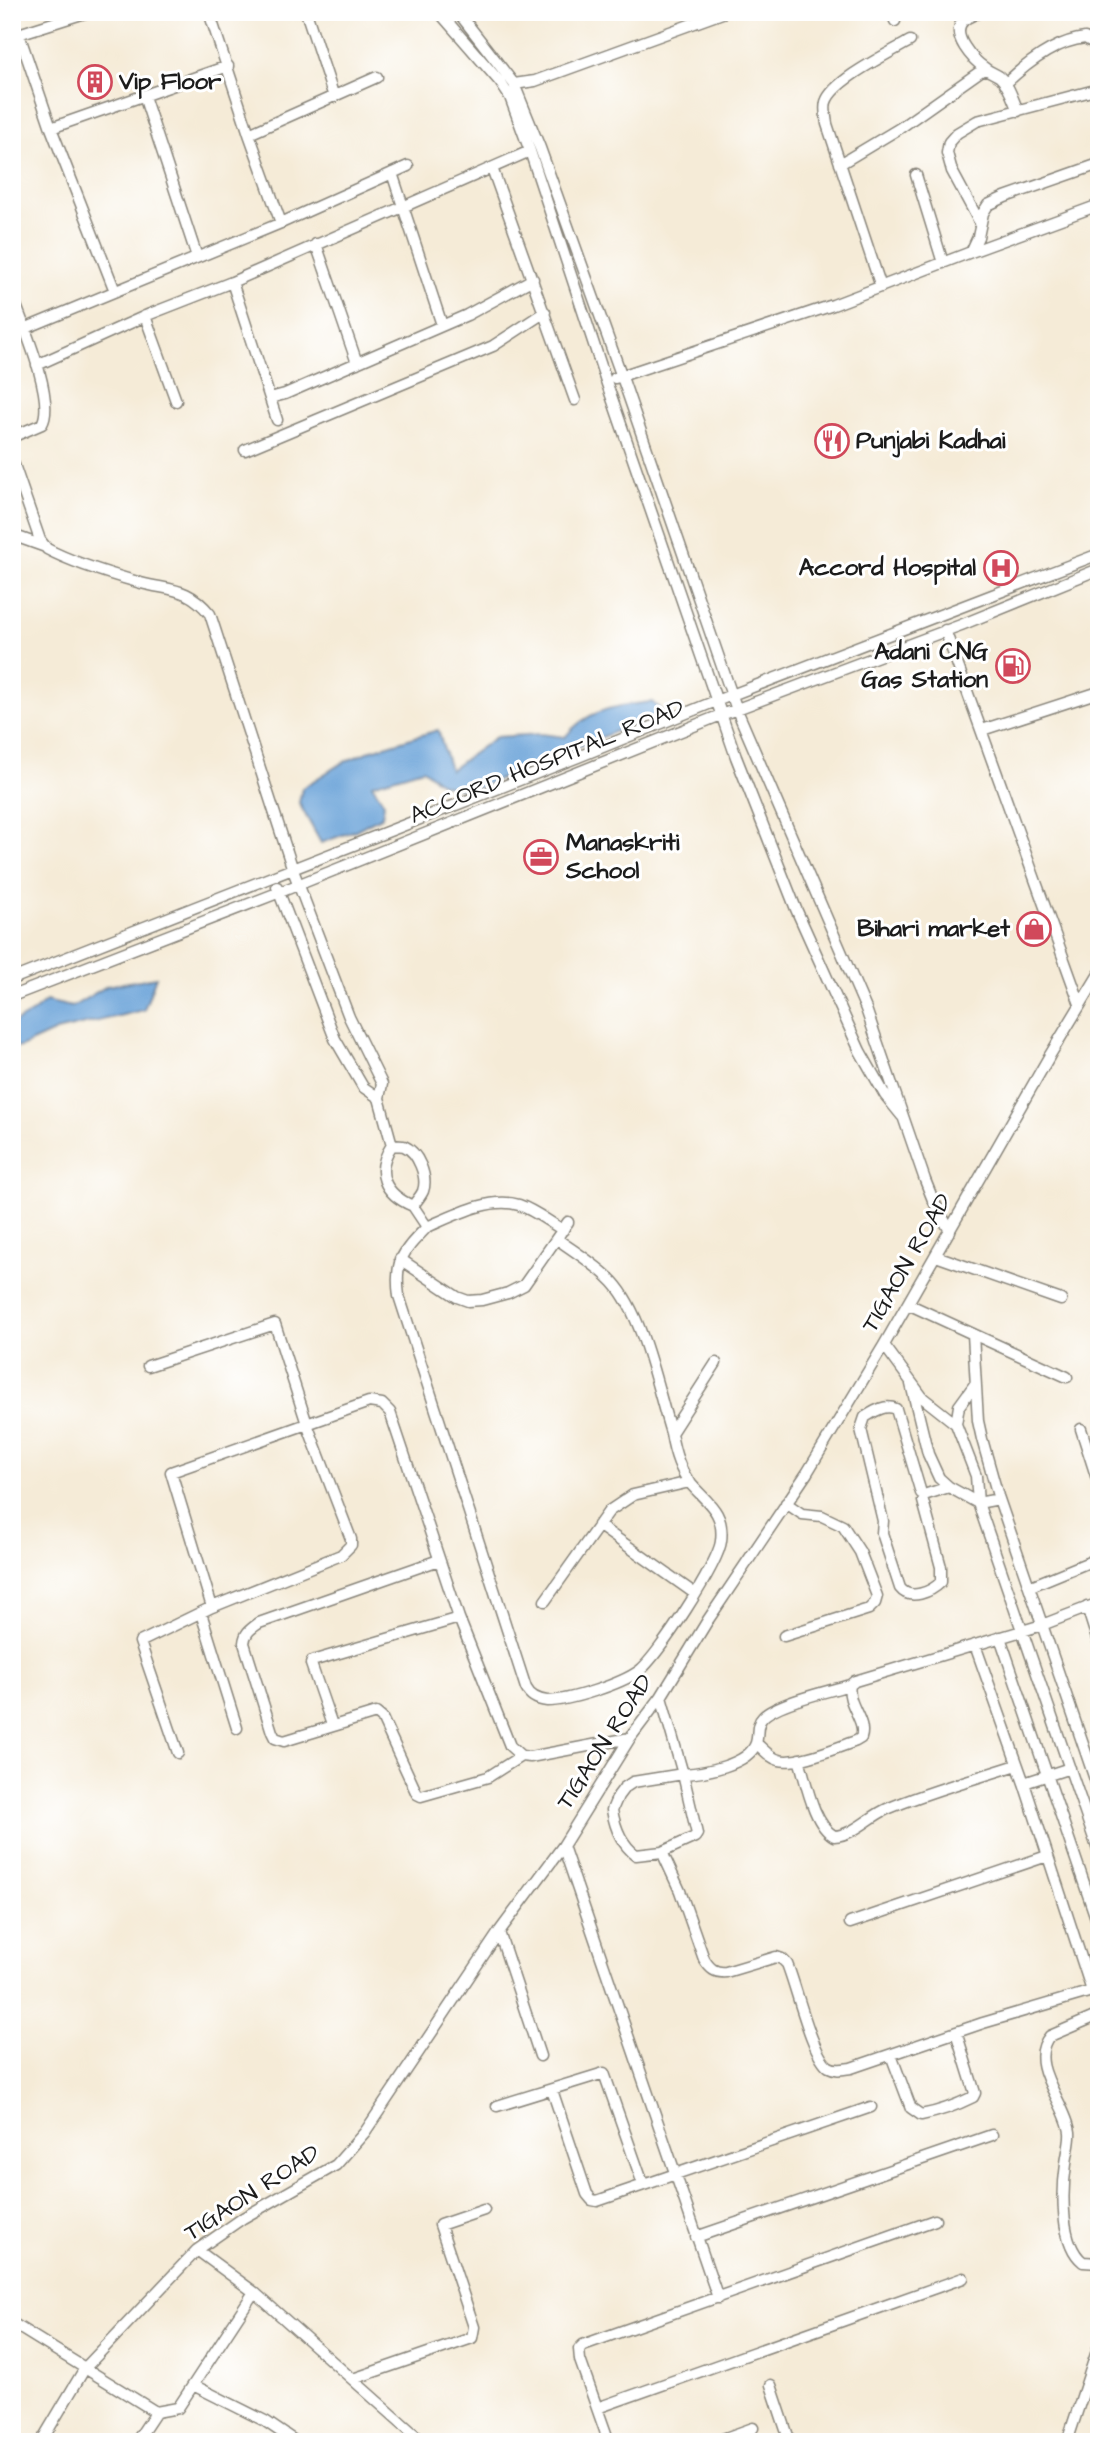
<svg xmlns="http://www.w3.org/2000/svg" width="1111" height="2454" viewBox="0 0 1111 2454" font-family="'Architects Daughter',sans-serif">
	<style>
		.water { fill: #69a2d8; stroke: #425f7a; stroke-width: 2 }
		.lines { fill: none; stroke-linecap: round; stroke-linejoin: round }
		.minor-casing { stroke: #88847a; stroke-width: 13 }
		.minor { stroke: #fff; stroke-width: 10 }
		.labels { text-anchor: middle; dominant-baseline: central; stroke-width: 6; stroke-linejoin: round; paint-order: stroke }
		.poi-label { font-size: 24px; font-weight: bold; fill: #1c1c1c; stroke: #fff; text-anchor: start }
		.street-label { font-size: 24px; fill: #1c1c1c; stroke: #fff }
	</style>
	<rect width="100%" height="100%" fill="#fff"/>
	<filter id="ink" filterUnits="userSpaceOnUse"><feTurbulence type="fractalNoise" baseFrequency=".0143" numOctaves="2"/><feDisplacementMap in="SourceGraphic" scale="14" xChannelSelector="R" yChannelSelector="G"/><feConvolveMatrix kernelMatrix="1 2 1 2 8 2 1 2 1" color-interpolation-filters="sRGB"/></filter>
	<filter id="wash" filterUnits="userSpaceOnUse"><feTurbulence type="fractalNoise" baseFrequency=".00686" numOctaves="4" result="noise"/><feDisplacementMap in="SourceGraphic" scale="28" xChannelSelector="R" yChannelSelector="G"/><feGaussianBlur stdDeviation="1.57" result="paint"/><feColorMatrix in="noise" values="0 0 0 0 0 0 0 0 0 0 0 0 0 0 0 0 0 1.4 0 .05"/><feComposite in="paint" operator="in"/></filter>
	<g filter="url(#wash)">
		<rect width="100%" height="100%" fill="#f5ebd7"/>
		<path class="water" d="M652,702L663,712L470,791L442,784L423,769L372,784L384,803L382,816L356,830L321,843L299,803L302,788L342,763L372,750L438,730L450,770L496,737L541,734L565,737C588,708 618,706 652,702Z
			M156,977L144,1010L56,1031L21,1047L12,1048V1024L33,1012L46,1001L72,1007L107,986Z"/>
	</g>
	<g filter="url(#ink)">
		<g class="lines">
			<g class="minor-casing">
				<path id="minor" d="M209,12L249,134L281,223
					M306,12L334,97
					M439,12L500,82L510,97L530,151L606,381L736,757L796,909L860,1051L885,1095L902,1116
					M458,12L514,84L540,148L622,377L737,710L866,1009L925,1180L933,1200L950,1231
					M892,12L895,21
					M979,12C974,15 968,17 964,20C948,34 974,61 986,69C990,72 996,74 1000,77C1009,85 1013,100 1018,111
					M19,34L51,128L115,291
					M12,36L88,12
					M514,84L535,81L725,12
					M1005,84C1026,64 1056,41 1085,38L1099,46
					M144,96L197,257
					M51,128L228,66
					M249,134L377,77
					M840,164L900,128L985,68
					M492,168L575,400
					M392,173L442,325
					M916,175L943,263
					M980,223L952,171L947,153L949,142L957,133L977,121L1099,89
					M316,244L357,363
					M971,252L1099,205
					M232,282L277,420
					M881,287L827,124C826,117 824,109 826,102C833,80 890,53 910,41
					M12,295C22,322 56,400 42,424L12,437
					M145,316L176,401
					M24,329L281,223L408,166
					M37,365L150,314L232,282L530,151
					M615,378L833,305L971,252L978,237L983,213L988,205L1005,197L1099,164
					M270,398L285,394L467,315L533,279
					M245,450L493,346L545,312
					M12,459L40,540L47,549C73,563 113,575 141,583C172,591 188,587 210,614L293,870L349,1017L382,1084L379,1098L363,1087L335,1039L277,887
					M12,535L43,546
					M945,630L1080,1004
					M982,730L1099,692
					M12,979L578,757L716,701L1099,554
					M12,996L280,892L721,715L961,625L1099,569
					M379,1098L392,1145C374,1172 384,1194 413,1206C416,1201 421,1196 423,1191C428,1177 418,1152 404,1146C403,1146 394,1145 392,1145
					M413,1206L427,1227C403,1252 394,1260 399,1296L526,1688C530,1696 538,1700 547,1701C569,1701 621,1684 639,1671C657,1658 719,1563 721,1541C725,1511 706,1502 690,1483C679,1469 674,1451 671,1433L716,1363
					M427,1227C453,1216 490,1196 519,1205C534,1210 549,1222 563,1230
					M557,1239C575,1252 597,1265 613,1282C644,1316 657,1389 671,1433
					M936,1256L1061,1300
					M400,1259L457,1297L468,1301L482,1300L508,1293L524,1285L568,1222
					M908,1304L973,1334L978,1421L982,1439L998,1496L1099,1791
					M973,1334L1067,1377
					M884,1345L923,1398L956,1424
					M148,1366L275,1324L307,1424L351,1539V1545L341,1555L212,1607L140,1642L178,1753
					M911,1384L928,1454L939,1478L949,1487L978,1503L999,1499
					M975,1384L959,1406L956,1424L976,1476L978,1503L1099,1853
					M1081,1429L1099,1485
					M921,1493L896,1409C885,1404 875,1411 865,1417L861,1429L883,1521L882,1533L900,1588C910,1601 931,1592 941,1582V1567L923,1501
					M927,1494L949,1487
					M598,1525L694,1593
					M439,1560L259,1623C251,1629 245,1632 244,1643L272,1732L275,1738L284,1741L376,1713L382,1718L417,1794L421,1796L488,1777L521,1756
					M1031,1586L1099,1558
					M545,1601L609,1511L633,1495L690,1482
					M212,1607L171,1472L369,1402L382,1404L390,1412L459,1618L510,1746L521,1756L530,1757L630,1738
					M1087,1607L1099,1645
					M201,1613L237,1728
					M784,1636L869,1609L875,1603L877,1596L860,1552L843,1526L822,1516L802,1514L786,1503
					M1000,1637L1099,1927
					M975,1645L1024,1783L1092,1991
					M661,1697L683,1774L633,1782L624,1788L618,1796L612,1810C615,1828 621,1844 636,1855L662,1852L680,1891L704,1959C710,1969 715,1973 726,1972L776,1957L782,1959L787,1964C796,1985 812,2056 829,2067C836,2071 843,2069 851,2068L983,2023L1092,1991L1099,1987
					M332,1725L311,1664L312,1661L459,1618
					M756,1743C763,1749 770,1758 779,1760C797,1765 838,1747 856,1741L861,1738C867,1720 846,1705 850,1685L855,1681L1042,1625L1099,1603
					M799,1759C806,1781 813,1824 834,1836C854,1835 869,1817 887,1809C929,1791 974,1779 1017,1765
					M1024,1783L1070,1768
					M563,1846L718,2298
					M662,1852L695,1837L697,1834L683,1774C703,1773 749,1765 756,1743C759,1734 755,1725 763,1717C777,1703 829,1691 850,1685
					M850,1923L1047,1856
					M499,1932L540,2056
					M1099,2015L1050,2036C1026,2064 1066,2102 1070,2132C1071,2142 1067,2153 1066,2164C1062,2191 1060,2244 1083,2262L1099,2263
					M891,2055L911,2108L921,2115C938,2112 957,2105 973,2097L975,2093L956,2032
					M552,2090L587,2194L592,2200L597,2201L871,2107
					M497,2106L604,2073L643,2184
					M696,2237L992,2135
					M197,2250L254,2292L423,2442
					M12,2323L156,2412L178,2408L254,2292
					M353,2379L472,2338L474,2327L440,2225L484,2210
					M193,2385L265,2421L296,2442
					M771,2385L790,2442
					M597,2408L963,2278
					M41,2442L85,2368L197,2250L243,2218L336,2165L365,2132L499,1932L563,1846L630,1738L661,1697L708,1620L807,1473L884,1345L1050,1055L1099,974
					M136,2442L156,2412
					M609,2442L580,2360L579,2349L583,2345L935,2220
					M714,2442L753,2428
					M1067,2442L1099,2345"/>
			</g>
			<use href="#minor" class="minor"/>
		</g>
	</g>
	<defs>
		<g id="building-ring" transform="scale(1.75)"><circle r="9.5" fill="#fff" stroke="#d1495b" stroke-width="1.5"/><path d="M-4-6H4V6H1V3H-1V6H-4ZM-2.5-4.3h1.7v1.8h-1.7ZM.8-4.3h1.7v1.8H.8ZM-2.5-1h1.7V.8h-1.7ZM.8-1h1.7V.8H.8Z" fill="#d1495b"/></g>
		<g id="restaurant-ring" transform="scale(1.75)"><circle r="9.5" fill="#fff" stroke="#d1495b" stroke-width="1.5"/><path d="M-5-6h1v4h1v-4h1v4h1v-4h1v5L-1.5 .5V6h-2V.5L-5-1ZM5-6V6H3V1.5H1.5Q1.5-4 5-6Z" fill="#d1495b"/></g>
		<g id="hospital-ring" transform="scale(1.75)"><circle r="9.5" fill="#fff" stroke="#d1495b" stroke-width="1.5"/><path d="M-5-5h3v3.5h4V-5h3V5h-3V1.5h-4V5h-3Z" fill="#d1495b"/></g>
		<g id="fuel-ring" transform="scale(1.75)"><circle r="9.5" fill="#fff" stroke="#d1495b" stroke-width="1.5"/><path d="M-5.5-6h7V0h2V4h1.3V-2.5L3-4.5l.8-.8L6-3V5H2.5V1h-1V6h-7ZM-4.2-4.7v3.2H.2V-4.7Z" fill="#d1495b"/></g>
		<g id="office-ring" transform="scale(1.75)"><circle r="9.5" fill="#fff" stroke="#d1495b" stroke-width="1.5"/><path d="M-6-3h4V-5.5h4V-3h4V5H-6ZM-1-4.5V-3h2v-1.5ZM-6 0V1H6V0Z" fill="#d1495b"/></g>
		<g id="shop-ring" transform="scale(1.75)"><circle r="9.5" fill="#fff" stroke="#d1495b" stroke-width="1.5"/><path d="M-5-2.5h2.3a2.7 3.5 0 0 1 5.4 0H5L5.5 6h-11ZM-1.5-2.5h3a1.5 2.3 0 0 0-3 0Z" fill="#d1495b"/></g>
	</defs>
	<g fill-rule="evenodd">
		<use href="#building-ring" x="95" y="82"/>
		<use href="#restaurant-ring" x="832" y="441"/>
		<use href="#hospital-ring" x="1001" y="568"/>
		<use href="#fuel-ring" x="1013" y="666"/>
		<use href="#office-ring" x="541" y="857"/>
		<use href="#shop-ring" x="1034" y="929"/>
	</g>
	<g class="labels">
		<g class="poi-label">
			<text x="119" y="82">Vip Floor</text>
			<text x="856" y="441">Punjabi Kadhai</text>
			<text x="976" y="568" text-anchor="end">Accord Hospital</text>
			<text x="988" y="652" text-anchor="end">Adani CNG<tspan x="988" dy="28">Gas Station</tspan></text>
			<text x="566" y="843">Manaskriti<tspan x="566" dy="28">School</tspan></text>
			<text x="1010" y="929" text-anchor="end">Bihari market</text>
		</g>
		<g class="street-label">
			<text transform="translate(547 762) rotate(-22)">ACCORD HOSPITAL ROAD</text>
			<text transform="translate(907 1263) rotate(-60)">TIGAON ROAD</text>
			<text transform="translate(605 1742) rotate(-57)">TIGAON ROAD</text>
			<text transform="translate(252 2193) rotate(-33)">TIGAON ROAD</text>
		</g>
	</g>
	<rect width="1111" height="2454" fill="none" stroke="#fff" stroke-width="42"/>
</svg>
